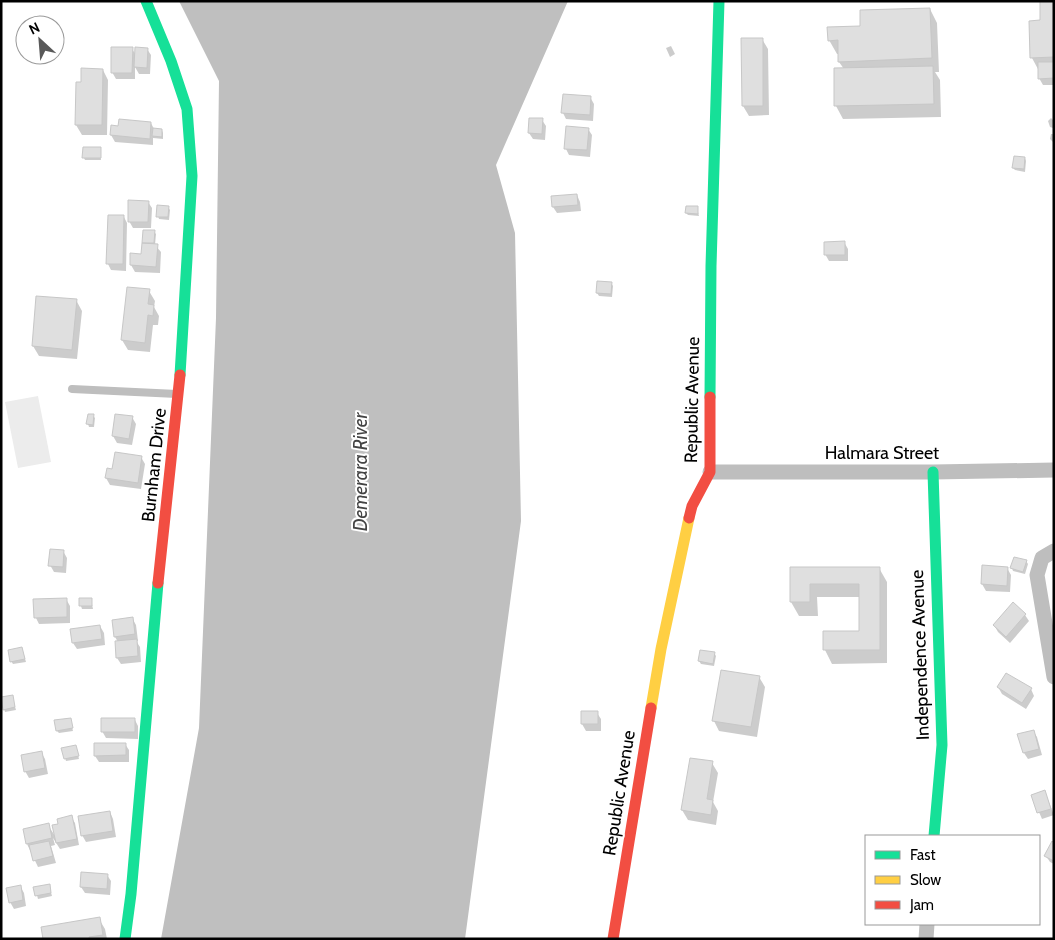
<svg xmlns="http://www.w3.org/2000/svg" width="1055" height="940" viewBox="0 0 1055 940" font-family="Cabin,sans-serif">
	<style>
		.green { fill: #ececec }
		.water { fill: #bfbfbf }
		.shadow { fill: #0003 }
		.building { fill: #dfdfdf; stroke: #c7c7c7 }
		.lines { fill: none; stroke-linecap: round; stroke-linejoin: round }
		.lane { stroke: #bebebe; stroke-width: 8 }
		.street { stroke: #bebebe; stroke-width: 15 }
		.fast { stroke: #16e098; stroke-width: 11 }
		.slow { stroke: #ffcf43; stroke-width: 11 }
		.jam { stroke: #f24e42; stroke-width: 11 }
		.labels { text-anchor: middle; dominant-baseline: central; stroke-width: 4; stroke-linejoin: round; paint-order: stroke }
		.street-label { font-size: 18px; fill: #000; stroke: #fff }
		.water-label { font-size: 19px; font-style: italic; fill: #444; stroke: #fff }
	</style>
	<rect width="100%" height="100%" fill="#fff"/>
	<path class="green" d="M38,396L51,462L18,468L5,402Z"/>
	<path class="water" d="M179,1H568L496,165L515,233L521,521L465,939H161L199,728L216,318L219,81Z"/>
	<path class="shadow" d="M1054,2V85H1043L1039,78V71L1032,58L1042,21Z
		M930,9L937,23L939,72H935L940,80L941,117L843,119L836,106L844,69L839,62V54H837L829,40L862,27Z
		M762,39L768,49L769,115L749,116L743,106Z
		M671,46L675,54L670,57L666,48Z
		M132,49L136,55L147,49L151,55L150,74H139L135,67V79H116L112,72Z
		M103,70L108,80L107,135H82L76,125L82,84Z
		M590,97L594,104L593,121L566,119L563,113Z
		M1051,118L1054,121L1053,128L1050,127L1048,121Z
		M542,120L546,126L545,140L533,139L529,133Z
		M151,123L154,129L162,130L163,133V139L153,138V145L115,142L111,135L112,127Z
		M588,129L592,135L590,157L569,155L566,149Z
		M1051,134H1054V143L1050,139Z
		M100,149L101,160H85L84,158Z
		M1025,158L1026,161L1025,172L1015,170L1013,168Z
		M577,195L580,202L581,211L557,213L553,207Z
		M148,202L152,208L151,228H133L129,221Z
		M168,207L170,210L169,220L159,219L158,216Z
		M697,208L699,216L688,215L686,213Z
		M124,217L127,223L126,271L111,270L108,264Z
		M154,232L156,234L155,245L161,252L160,273L135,272L131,265L132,255H142L145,245L144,243Z
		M844,242L848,249V261H829L825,254Z
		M611,283L613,286L612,297L599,296L597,293Z
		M149,291L155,301L154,307L159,316L158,325H153L150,352L128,350L122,340Z
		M76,300L82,311L77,359L39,356L33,346Z
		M116,415L132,417L136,424L132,445L117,443L113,436Z
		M93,416L95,418L94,427H89L88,424Z
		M141,457L145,464L141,489L110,485L106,478L113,471Z
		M63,551L67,558L66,573L54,572L50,565Z
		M1026,561L1028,564L1025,574L1013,571L1012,568Z
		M983,567L1007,568L1011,575L1010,592L986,591L982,584Z
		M879,568L887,582V663L832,664L825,650L824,632H860V597H817L818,616H799L791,602V569Z
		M66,599L70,606V623L39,624L36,618Z
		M91,599L93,609H82L81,606Z
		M1013,604L1025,615L1029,621L1010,643L998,632L994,625Z
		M132,618L136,625L138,641H136L140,647L141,662L121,664L117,658L118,642L115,637L113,621Z
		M100,626L104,633L105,645L77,649L73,643Z
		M22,648L26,662L13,664L11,661Z
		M714,653L716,656L714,666L701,664L699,661Z
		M759,677L765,687L757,737L719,731L714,721Z
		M998,687L1031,689L1034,696L1026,709L1002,694Z
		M12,696L16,710L5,712L4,709Z
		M582,713H597L601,719V731H586L582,724Z
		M70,719L73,731L59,733L57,731Z
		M135,720L138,726V739L106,738L102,731Z
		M1033,731L1037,737L1042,755L1028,759L1024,753L1019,735Z
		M125,744L129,750V762H99L95,756Z
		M76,747L79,759L66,761L65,758Z
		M41,752L45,759L48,774L29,778L25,771Z
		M712,763L718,773L713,802L718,811L716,825L688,820L682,810Z
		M1045,792L1054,815L1042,819L1032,796Z
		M110,812L113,819L116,837L86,842L82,835Z
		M71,817L75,823L79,845L60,849L53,838L55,845L51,846L56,863L38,867L27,844L48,825L55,836L60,825Z
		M1054,844V864L1050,862L1046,856Z
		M107,875L111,881L110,895L85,893L81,887Z
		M49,885L52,896L38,899L35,888Z
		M20,886L24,893L26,906L14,909L10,902Z
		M99,919L105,929L107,939H45Z"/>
	<path class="building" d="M1040,1H1054V57L1030,58L1029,21L1040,20Z
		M930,8L932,58L838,62V40L828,41L827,27L860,26V10Z
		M741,38H763V106H742Z
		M111,47H133L132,73H111Z
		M135,47L148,48L147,68L134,67Z
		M1038,62H1054V78L1038,79Z
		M933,66L934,104L834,106V68Z
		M81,68L103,69L102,125H75L76,82H81Z
		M563,94L591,96L590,115L561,113Z
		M529,118H543L542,134L528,133Z
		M119,119L151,122L150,139L110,135L111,125L118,126Z
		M566,126L589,128L587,150L564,149Z
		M153,128L162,129V137L152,136Z
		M83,147H101V158H82Z
		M1014,156L1025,157L1024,169L1012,168Z
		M577,194L578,205L552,207L551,196Z
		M128,200L149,201L148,222H128Z
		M157,205L169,206L168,217H156Z
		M686,206H698V214L685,213Z
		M108,215H124L123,264H106Z
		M143,230H155L154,243H142Z
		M845,241V255H824V242Z
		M142,243L158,244L156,267L130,265V253L141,254Z
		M597,281L612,282L611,294L596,293Z
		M127,287L150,289L148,304L154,305L153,316L148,315L145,343L121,340Z
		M36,296L77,299L72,350L32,346Z
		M88,414H94L93,425L86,424Z
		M115,414L133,416L129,439L112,436Z
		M115,452L142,456L138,483L105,478L107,468L112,469Z
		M50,549L64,550L63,567L48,566Z
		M1014,557L1027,560L1023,572L1010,568Z
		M982,565L1008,567L1007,586L981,584Z
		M790,567H880V650H823V631H859V584H810V602H790Z
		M67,598V617L34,618L33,599Z
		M79,598H92V606H79Z
		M1013,602L1026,614L1006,637L993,625Z
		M133,617L135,634L114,637L112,620Z
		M100,625L102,639L72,643L70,629Z
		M137,639L138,656L116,658L115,641Z
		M22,647L25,659L10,662L8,650Z
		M700,650L715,652L713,664L698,661Z
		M721,670L760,676L751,727L712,721Z
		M1006,673L1032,688L1022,703L997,687Z
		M13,695L15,707L3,710L1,697Z
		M581,711H598V724H581Z
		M71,718L73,728L56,731L54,720Z
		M101,718H135V732H101Z
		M1034,730L1039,749L1023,753L1017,734Z
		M94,743H126V755L94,756Z
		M76,745L79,756L64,759L61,748Z
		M42,751L45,768L24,772L21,755Z
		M690,758L713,761L707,799L713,800L711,815L681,810Z
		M1045,790L1051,809L1037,813L1031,795Z
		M110,811L113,831L81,836L78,816Z
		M72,815L77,839L56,843L52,825L58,824L57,819Z
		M49,823L52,838L26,844L23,829Z
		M49,841L53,856L33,861L29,845Z
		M1052,841L1054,843V861L1044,856Z
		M81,872L108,874L107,889L80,887Z
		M50,884L51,893L35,896L33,887Z
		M21,885L23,900L9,903L6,888Z
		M100,917L103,935L89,937V939H43L41,927Z"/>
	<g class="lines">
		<path class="lane" d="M72,389L177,394"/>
		<path class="street" d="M710,472H933L1054,470
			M1054,551L1042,558L1037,575L1054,677
			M926,939L927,924"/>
		<path class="fast" d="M146,1L171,61L187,109L192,176L180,375
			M710,397L711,266L719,1
			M933,472L942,745L934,836
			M125,939L131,894L158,583"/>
		<path class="slow" d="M651,708L661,649L689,518"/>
		<path class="jam" d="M689,518L692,506L710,472V397
			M158,583L180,375
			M613,939L651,708"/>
	</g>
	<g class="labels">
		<g class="street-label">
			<text transform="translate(692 400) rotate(-89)">Republic Avenue</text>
			<text x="882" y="453">Halmara Street</text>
			<text transform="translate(154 465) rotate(-84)">Burnham Drive</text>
			<text transform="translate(920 655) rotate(-92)">Independence Avenue</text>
			<text transform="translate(619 793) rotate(-81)">Republic Avenue</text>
		</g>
		<g class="water-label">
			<text transform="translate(360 472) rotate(-90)">Demerara River</text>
		</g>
	</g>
	<rect width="1055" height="940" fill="none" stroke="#000000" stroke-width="5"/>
	<rect x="865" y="835" width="175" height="90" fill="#ffffff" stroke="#999999"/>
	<rect x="875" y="851" width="25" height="8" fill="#16e098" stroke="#999999"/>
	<text x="910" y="860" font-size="15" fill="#000000">Fast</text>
	<rect x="875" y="876" width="25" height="8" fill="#ffcf43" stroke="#999999"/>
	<text x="910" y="885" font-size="15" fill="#000000">Slow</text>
	<rect x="875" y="901" width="25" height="8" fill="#f24e42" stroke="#999999"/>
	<text x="910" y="910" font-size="15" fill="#000000">Jam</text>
	<g transform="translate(40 40) rotate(334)"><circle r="24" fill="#ffffff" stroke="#999999"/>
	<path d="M0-4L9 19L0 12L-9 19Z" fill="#595959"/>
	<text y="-8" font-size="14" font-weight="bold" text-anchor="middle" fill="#000000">N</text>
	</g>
</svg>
